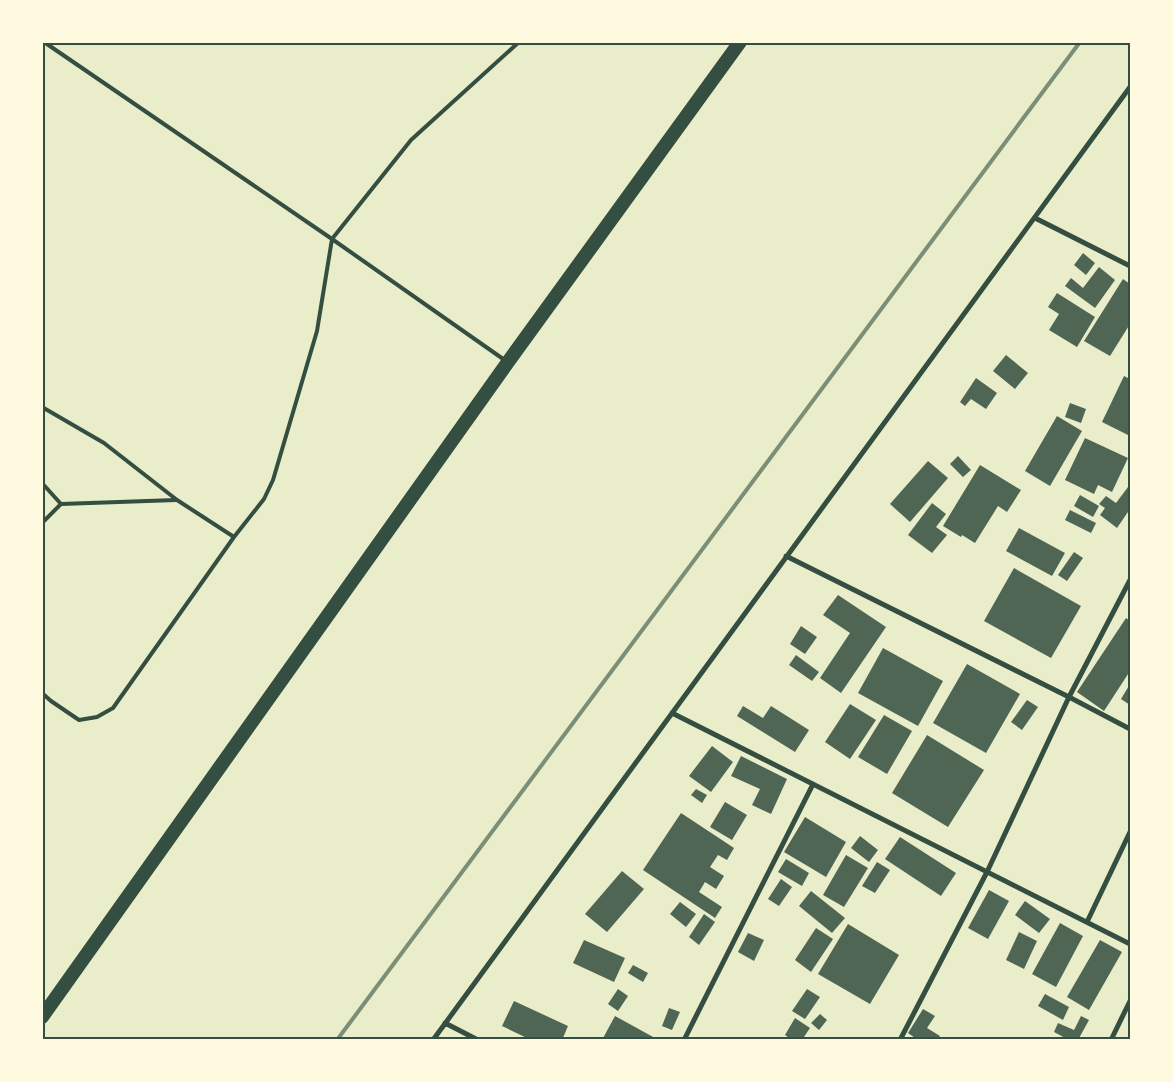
<svg xmlns="http://www.w3.org/2000/svg" width="1173" height="1082" viewBox="0 0 1173 1082" font-family="'Archivo Narrow',sans-serif">
	<style>
		.building { fill: #4f6655 }
		.lines { fill: none; stroke-linecap: round; stroke-linejoin: round }
		.service { stroke: #344e41; stroke-width: 4 }
		.minor { stroke: #344e41; stroke-width: 5 }
		.trunk { stroke: #344e41; stroke-width: 14 }
		.rail { stroke: #7c8e77; stroke-width: 4 }
		.neatline { fill: none; stroke: #344e41; stroke-width: 2 }
	</style>
	<rect width="100%" height="100%" fill="#e9edc9"/>
	<path class="building" d="M1083,253L1095,263L1086,275L1074,265Z
		M1099,267L1115,280L1095,308L1065,286L1071,278L1083,288Z
		M1123,279L1130,284V324L1110,356L1084,341Z
		M1057,293L1095,317L1077,347L1049,330L1059,314L1048,307Z
		M1006,355L1028,373L1015,389L993,371Z
		M1124,376L1130,379V436L1102,422Z
		M976,378L997,393L986,409L971,399L965,406L960,402Z
		M1070,403L1086,409L1081,423L1065,417Z
		M1057,416L1082,431L1050,486L1025,471Z
		M1085,438L1128,458L1112,492L1098,485L1094,494L1065,480Z
		M958,456L971,470L963,477L950,464Z
		M928,461L948,478L910,522L890,504Z
		M980,465L1021,490L1007,512L998,506L975,543L962,535L961,537L943,526Z
		M1128,487L1130,489V509L1117,528L1100,515L1105,508L1099,504L1106,496L1116,503Z
		M1080,495L1099,506L1093,517L1074,506Z
		M932,503L946,514L936,527L947,535L932,553L908,535Z
		M1070,510L1096,523L1091,533L1065,520Z
		M1019,528L1065,553L1052,576L1006,551Z
		M1074,552L1083,558L1067,581L1058,575Z
		M1014,568L1081,606L1051,658L984,621Z
		M838,595L886,627L841,693L820,678L850,633L823,615Z
		M1126,618L1130,621V671L1104,711L1077,692Z
		M801,626L817,637L805,654L790,644Z
		M883,648L943,681L918,726L858,693Z
		M796,655L819,672L812,681L789,665Z
		M967,664L1020,694L986,753L933,723Z
		M1130,684V705L1121,699Z
		M1027,700L1038,707L1022,730L1011,722Z
		M850,704L876,720L850,759L825,742Z
		M743,706L763,718L771,706L809,730L795,752L737,716Z
		M884,715L912,731L887,774L858,757Z
		M927,735L984,770L948,827L892,793Z
		M712,746L733,762L711,792L689,776Z
		M741,756L787,779L771,814L752,805L760,789L731,776Z
		M696,789L707,795L702,803L691,795Z
		M725,802L747,815L732,840L710,827Z
		M681,813L734,848L727,860L718,855L710,867L724,876L716,889L705,882L699,892L722,907L715,918L643,870Z
		M805,817L846,842L826,877L784,852Z
		M860,836L878,850L869,862L851,848Z
		M900,837L956,873L941,896L885,859Z
		M846,855L868,868L844,907L823,895Z
		M786,859L809,873L802,886L778,872Z
		M877,862L890,870L875,893L862,886Z
		M622,871L644,889L607,932L585,914Z
		M781,879L792,887L779,906L768,899Z
		M989,890L1009,901L988,939L968,928Z
		M811,891L845,918L832,933L799,906Z
		M1025,901L1050,919L1039,933L1015,915Z
		M680,902L696,914L686,927L670,914Z
		M704,914L715,922L699,945L689,937Z
		M1060,923L1083,936L1056,987L1032,974Z
		M848,924L899,955L870,1004L818,974Z
		M816,928L833,939L811,972L795,960Z
		M1019,932L1037,941L1024,969L1006,960Z
		M748,933L764,940L754,961L738,952Z
		M584,940L625,958L614,982L573,963Z
		M1100,940L1122,952L1089,1010L1067,997Z
		M633,965L648,973L643,982L628,973Z
		M618,989L628,996L618,1011L608,1004Z
		M807,989L820,997L805,1019L792,1011Z
		M1045,994L1069,1007L1063,1020L1038,1006Z
		M514,1001L568,1026L562,1040H531L502,1026Z
		M669,1008L680,1012L672,1030L662,1026Z
		M923,1009L935,1016L927,1028L940,1036L938,1040H918L908,1033Z
		M820,1014L827,1020L819,1030L811,1023Z
		M615,1016L655,1038L654,1040H602Z
		M1081,1016L1089,1020L1078,1040H1069L1054,1032L1058,1023L1074,1030Z
		M795,1018L810,1028L802,1040H792L785,1035Z"/>
	<g class="lines">
		<path class="service" d="M44,42L332,239L506,361
			M42,407L104,443L177,500L234,537
			M42,483L61,504L42,523
			M61,504L176,500
			M42,693L51,701L79,720L97,717L113,708L234,537L264,499L273,480L317,331L332,239L411,140L519,42"/>
		<path class="minor" d="M1035,218L1130,266
			M786,556L1069,697L1130,729
			M672,713L1130,944
			M1087,922L1130,832
			M445,1023L478,1040
			M433,1040L1130,87
			M684,1040L813,784
			M900,1040L987,872L1069,697L1130,580
			M1111,1040L1130,1001"/>
		<path class="trunk" d="M42,1017L508,362L740,42"/>
		<path class="rail" d="M337,1040L1080,42"/>
	</g>
	<rect width="1173" height="1082" fill="none" stroke="#fefae0" stroke-width="88"/>
	<rect x="44" y="44" width="1085" height="994" class="neatline"/>
</svg>
